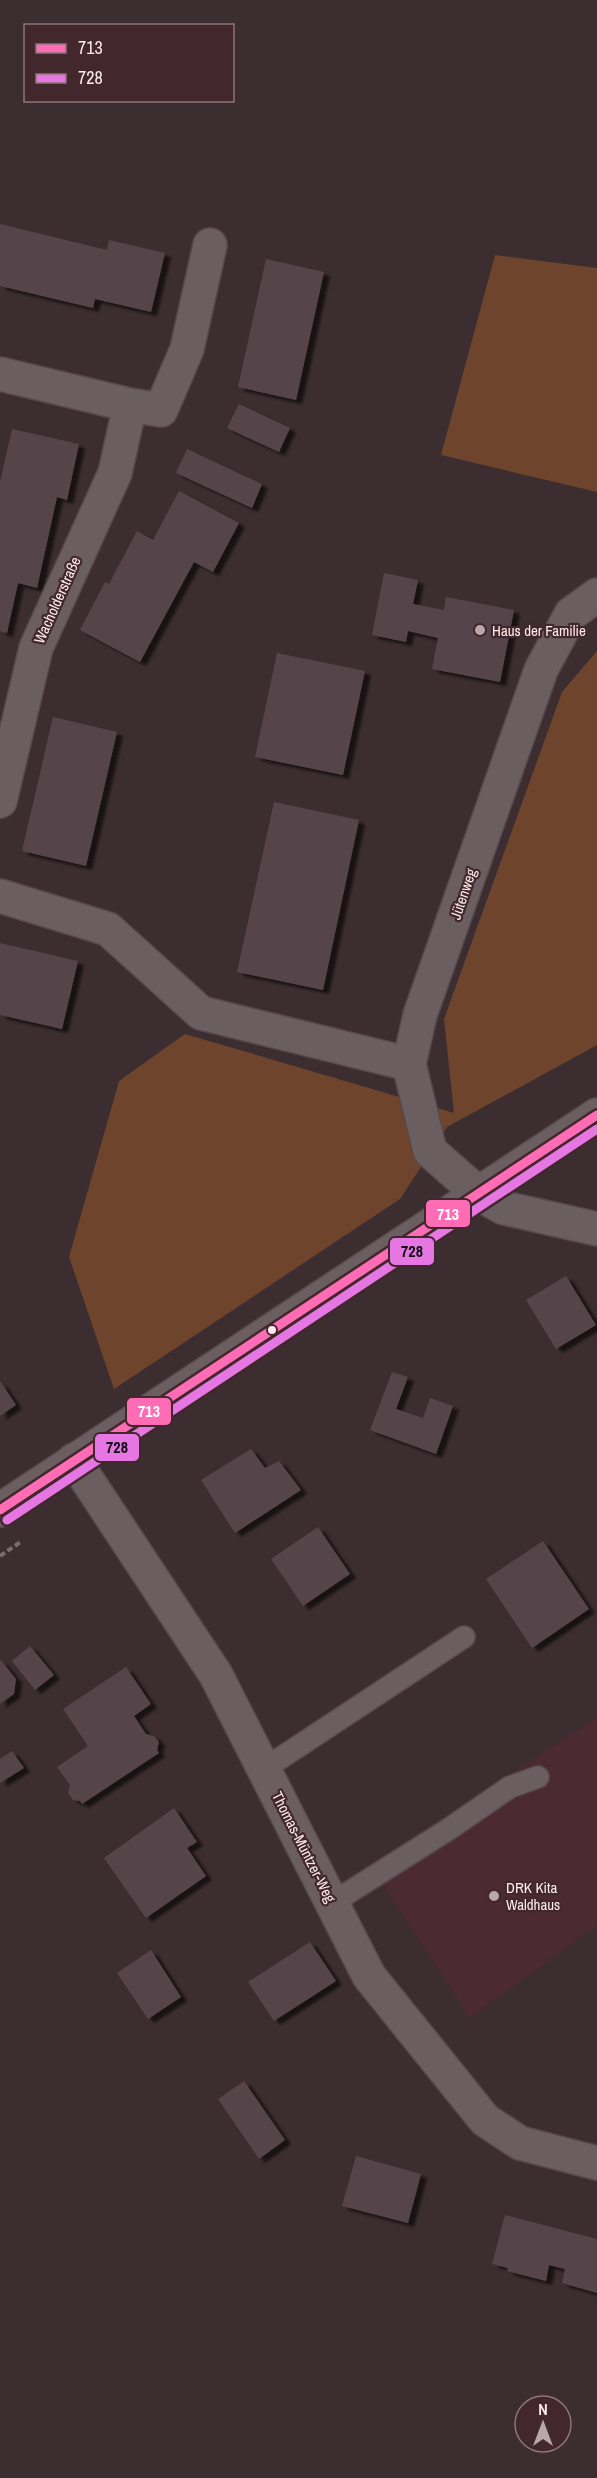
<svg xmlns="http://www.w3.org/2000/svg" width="597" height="2478" viewBox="0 0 597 2478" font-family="'Archivo Narrow',sans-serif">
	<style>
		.built { fill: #4b2b31 }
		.green { fill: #6e452c }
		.building { fill: #55454c; filter: url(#shadow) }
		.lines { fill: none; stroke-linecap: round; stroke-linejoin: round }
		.service-casing { stroke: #57494b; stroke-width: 24 }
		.minor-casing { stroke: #57494b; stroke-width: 36 }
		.tertiary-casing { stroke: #57494b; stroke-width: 36 }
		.path { stroke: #766b6d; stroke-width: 4; stroke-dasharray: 6 3; stroke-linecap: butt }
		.service { stroke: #6a5e60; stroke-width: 21 }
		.minor { stroke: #6a5e60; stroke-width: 33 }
		.tertiary { stroke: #6a5e60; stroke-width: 33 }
		.bus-1-casing { stroke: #42272c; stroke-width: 14 }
		.bus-2-casing { stroke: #42272c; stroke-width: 14 }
		.bus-1 { stroke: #ff6cb6; stroke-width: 9 }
		.bus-2 { stroke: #e677e2; stroke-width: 9 }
		.poi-dot { fill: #b9a8ab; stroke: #42272c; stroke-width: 2 }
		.bus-dot { fill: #fdeaed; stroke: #42272c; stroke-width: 2 }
		.labels { text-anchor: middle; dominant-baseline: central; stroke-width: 4.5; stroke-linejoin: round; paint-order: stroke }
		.street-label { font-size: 15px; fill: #fdeaed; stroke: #42272c }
		.poi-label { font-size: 15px; fill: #fdeaed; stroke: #42272c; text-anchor: start }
		.line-badge { stroke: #42272c; stroke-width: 2 }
		.badge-label { font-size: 16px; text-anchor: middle; font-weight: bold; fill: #fff }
		.pale-badge-label { font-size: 16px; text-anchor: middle; font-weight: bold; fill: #111 }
	</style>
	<defs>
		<filter id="shadow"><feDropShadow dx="6" dy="4" stdDeviation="1.5" flood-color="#0009"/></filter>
	</defs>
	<rect width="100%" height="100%" fill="#3c2d30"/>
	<path class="built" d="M597,1717V1925L470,2018L371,1866Z"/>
	<path class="green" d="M495,255L597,268V492L441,455Z
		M597,651V1045L447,1127L400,1199L114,1389L69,1257L119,1081L185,1034L454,1113L444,1019L562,692Z"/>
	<path class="building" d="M0,224L107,250L109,240L165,253L151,312L95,299L93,308L0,286Z
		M266,259L324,272L296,400L238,387Z
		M239,404L290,428L279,452L227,428Z
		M12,429L79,444L67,500L57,497L37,588L18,583L7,633L0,631V482Z
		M187,449L262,484L252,508L176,473Z
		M179,491L239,523L213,572L194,562L140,662L80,630L105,582L109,584L137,531L153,540Z
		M384,573L418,580L413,604L444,610L446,597L514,610L500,682L432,669L438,638L408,631L406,642L372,635Z
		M277,653L365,671L343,775L255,757Z
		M53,717L117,732L86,866L22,851Z
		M274,802L359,820L323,990L237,972Z
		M0,943L78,961L62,1029L0,1015Z
		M566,1276L596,1325L556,1349L526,1300Z
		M392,1372L408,1377L396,1409L423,1418L430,1398L453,1406L436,1454L370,1430Z
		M0,1381L16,1405L0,1416Z
		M251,1449L265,1468L279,1461L301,1490L235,1533L201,1480Z
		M318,1527L350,1574L303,1606L271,1559Z
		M543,1541L589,1609L532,1648L486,1579Z
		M30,1646L54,1675L35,1690L12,1661Z
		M0,1659L16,1679L14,1694L0,1704Z
		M126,1667L151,1704L134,1716L146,1734L154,1736L159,1742L157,1750L159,1753L82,1804L80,1801L73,1800L68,1793L70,1785L57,1767L88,1746L63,1709Z
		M12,1751L24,1768L0,1783V1759Z
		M174,1808L197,1842L187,1848L206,1876L146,1918L104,1858Z
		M310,1942L336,1981L274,2021L248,1982Z
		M151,1950L181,1997L148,2019L117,1973Z
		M244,2081L285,2140L259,2159L218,2099Z
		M356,2156L421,2174L408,2223L342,2206Z
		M505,2215L597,2239V2293L562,2283L565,2269L549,2265L546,2281L507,2271L508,2268L492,2264Z"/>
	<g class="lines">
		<g class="service-casing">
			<path id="service" d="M264,1769L464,1637
				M332,1903L449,1829L510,1787L538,1777"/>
		</g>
		<g class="minor-casing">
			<path id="minor" d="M0,374L130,405L161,410L187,349L210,245
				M597,595L571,614L541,670L420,1015L409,1064L430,1151L479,1194L504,1208L597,1229
				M0,801L36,648L115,473L130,405
				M0,896L108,929L201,1013L409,1064
				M74,1460L216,1675L369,1976L485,2120L520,2143L597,2163"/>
		</g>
		<g class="tertiary-casing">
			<path id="tertiary" d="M0,1510L597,1115"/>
		</g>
		<path class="path" d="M0,1556L22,1541"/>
		<use href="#service" class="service"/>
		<use href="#minor" class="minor"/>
		<use href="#tertiary" class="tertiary"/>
		<g class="bus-1-casing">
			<path id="bus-1" d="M0,1510L597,1115"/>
		</g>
		<g class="bus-2-casing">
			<path id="bus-2" d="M7,1520L597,1129"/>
		</g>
		<use href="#bus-1" class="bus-1"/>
		<use href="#bus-2" class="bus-2"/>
	</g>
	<g class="poi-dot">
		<circle cx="480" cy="630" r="6"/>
		<circle cx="494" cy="1896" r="6"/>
	</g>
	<circle class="bus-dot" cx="272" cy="1330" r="5"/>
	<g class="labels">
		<g class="street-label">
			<text transform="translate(57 600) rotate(-66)">Wacholderstraße</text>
			<text transform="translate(463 894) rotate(-71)">Jütenweg</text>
			<text transform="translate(304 1847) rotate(63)">Thomas-Müntzer-Weg</text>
		</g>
		<g class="poi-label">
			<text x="492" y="630">Haus der Familie</text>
			<text x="506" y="1887">DRK Kita<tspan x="506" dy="17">Waldhaus</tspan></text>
		</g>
	</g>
	<g class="line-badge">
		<rect x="425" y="1199" width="46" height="29" rx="6" fill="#ff6cb6"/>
		<rect x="389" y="1237" width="46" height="29" rx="6" fill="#e677e2"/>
		<rect x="126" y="1397" width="46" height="29" rx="6" fill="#ff6cb6"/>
		<rect x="94" y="1433" width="46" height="29" rx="6" fill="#e677e2"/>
	</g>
	<g class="badge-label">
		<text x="448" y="1220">713</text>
		<text x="149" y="1417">713</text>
	</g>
	<g class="pale-badge-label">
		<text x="412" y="1257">728</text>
		<text x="117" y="1453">728</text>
	</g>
	<rect x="24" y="24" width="210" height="78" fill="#42272c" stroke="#8d7579" stroke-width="1.5"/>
	<rect x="36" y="44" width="30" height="9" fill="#ff6cb6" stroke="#8d7579" stroke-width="1.5"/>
	<text x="78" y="54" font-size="18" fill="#fdeaed">713</text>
	<rect x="36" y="74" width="30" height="9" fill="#e677e2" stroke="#8d7579" stroke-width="1.5"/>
	<text x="78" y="84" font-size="18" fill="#fdeaed">728</text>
	<g transform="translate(543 2424)"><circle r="28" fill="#42272c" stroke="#8d7579" stroke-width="1.5"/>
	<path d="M0-4.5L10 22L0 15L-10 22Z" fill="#b9a8ab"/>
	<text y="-9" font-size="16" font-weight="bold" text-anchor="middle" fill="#fdeaed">N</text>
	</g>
</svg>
